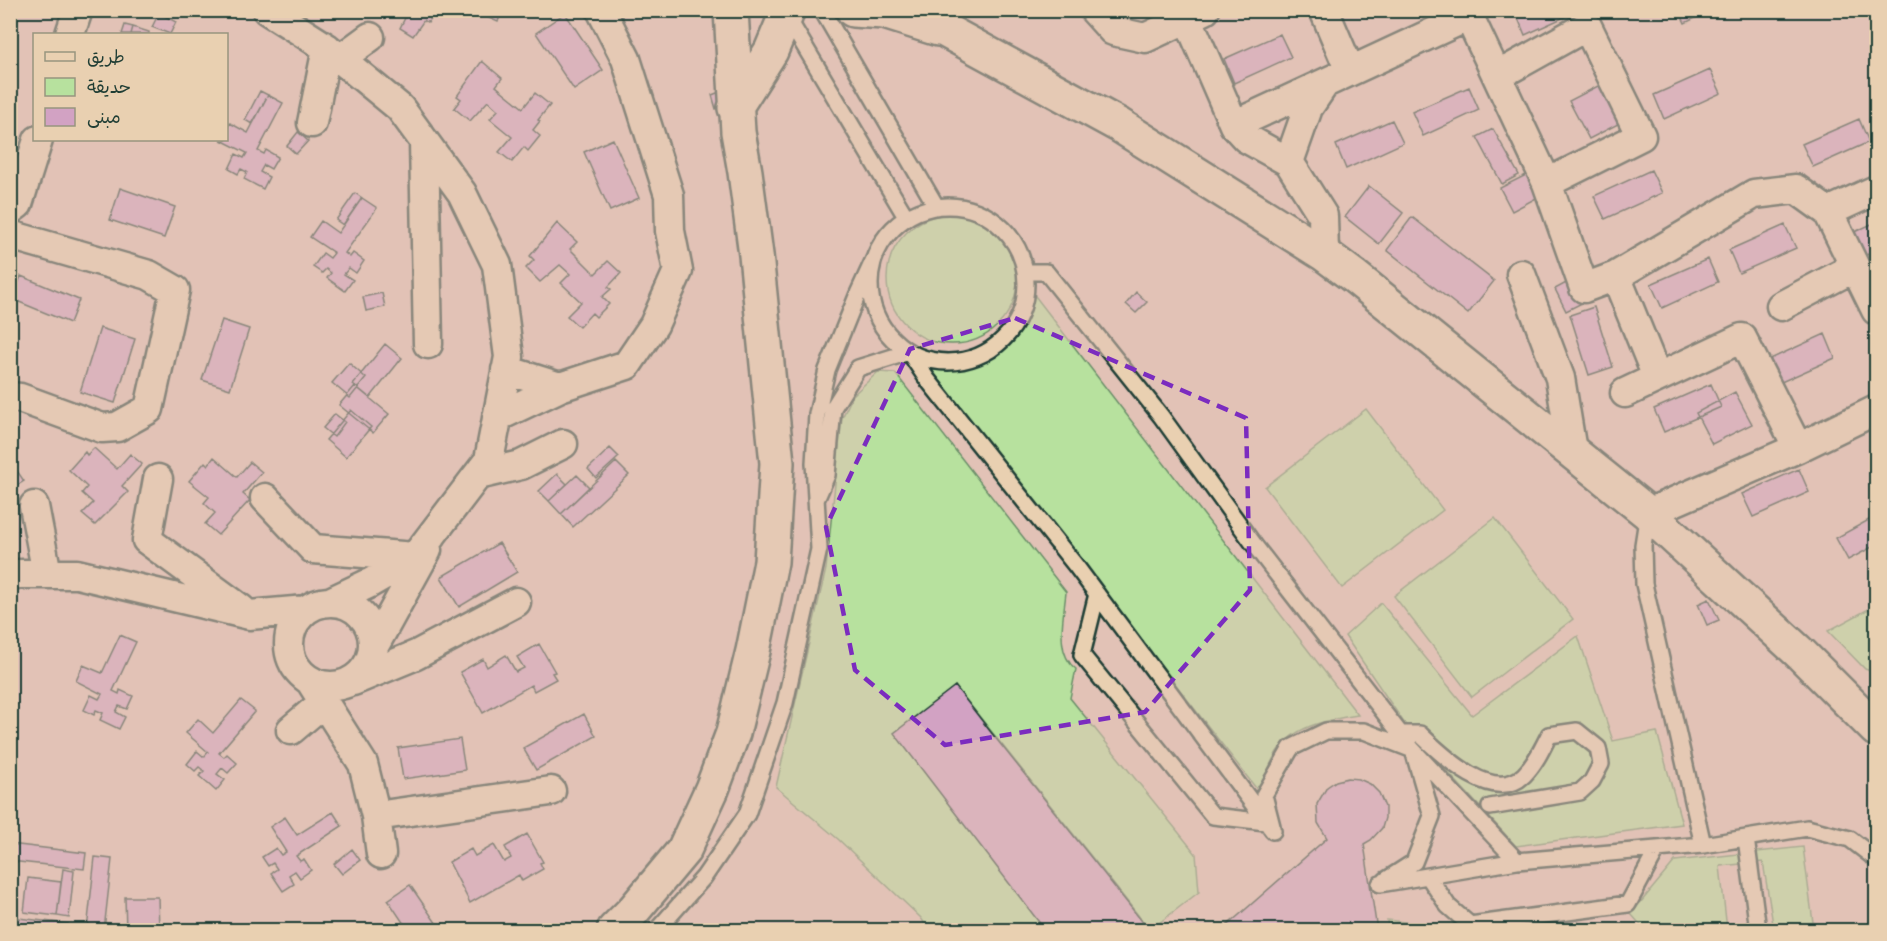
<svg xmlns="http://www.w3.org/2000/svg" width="1887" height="941" viewBox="0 0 1887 941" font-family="Pangolin,'Playpen Sans Arabic',sans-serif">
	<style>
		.green { fill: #b7e19e; stroke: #6b8f69; stroke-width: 1.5 }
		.building { fill: #d2a2c3; stroke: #1f3d34; stroke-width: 1.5 }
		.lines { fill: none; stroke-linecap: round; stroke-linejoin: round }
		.lane-casing { stroke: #1f3d34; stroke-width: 20 }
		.street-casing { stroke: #1f3d34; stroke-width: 33 }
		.secondary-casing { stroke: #1f3d34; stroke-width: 38 }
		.lane { stroke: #e9d0b1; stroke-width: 15 }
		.street { stroke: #e9d0b1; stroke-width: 28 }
		.secondary { stroke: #e9d0b1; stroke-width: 33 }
		.marked { fill: none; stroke: #7b2cbf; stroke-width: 4.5; stroke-dasharray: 12 8; stroke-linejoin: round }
	</style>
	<rect width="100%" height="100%" fill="#e2c2b6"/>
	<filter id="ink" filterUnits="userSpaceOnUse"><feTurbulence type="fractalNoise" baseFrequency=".0167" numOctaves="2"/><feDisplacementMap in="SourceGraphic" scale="12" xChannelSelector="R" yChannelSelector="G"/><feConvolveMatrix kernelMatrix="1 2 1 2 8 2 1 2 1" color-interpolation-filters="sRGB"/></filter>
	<g filter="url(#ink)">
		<path class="green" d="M887 279a65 65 0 1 1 130 0a65 65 0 1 1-130 0Z
			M1032,292L1358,715C1326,720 1290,726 1274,757C1268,768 1264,780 1259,792L928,365C939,368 949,370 960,369C981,367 1010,345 1019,327C1025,316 1028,304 1032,292Z
			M878,372L895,373L1066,592C1064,616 1054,653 1076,669L1070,698L1196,854L1199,892L1150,930L955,686L895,734L1045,930H929L921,918L838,839L776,787L826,569L842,418L853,395Z
			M1366,409L1443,510L1342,588L1265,487Z
			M1495,518L1573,619L1472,697L1394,596Z
			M1381,603L1472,715L1578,636L1613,741L1657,732L1682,824L1516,846L1409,730L1345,636Z
			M1876,605V673L1865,669L1828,631Z
			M1803,847L1814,930H1774L1763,862L1720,866L1727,930H1645L1631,914L1675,861Z
			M1387,920L1413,923L1428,930H1388Z"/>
		<path class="building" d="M409,10H436L428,23L424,20L413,36L400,28Z
			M471,10H502L498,22Z
			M1517,10H1580L1525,35L1515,11Z
			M1679,10H1712L1685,23Z
			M159,13L176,22L170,34L152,27Z
			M565,13L603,70L574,90L536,33Z
			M125,25L133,27L131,34H122Z
			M133,27L149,32V34H131Z
			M1280,34L1291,57L1234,83L1224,59Z
			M482,61L502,78L496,86L523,108L535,93L550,105L538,120L540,121L533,130L540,136L528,151L524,147L512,162L499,152L512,137L490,119L498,110L488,101L470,121L454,108L461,99L457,96Z
			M1710,70L1721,93L1664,119L1654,95Z
			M1600,85L1620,123L1589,139L1569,101Z
			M1469,87L1479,110L1423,136L1412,112Z
			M260,91L268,95L252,124L245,120Z
			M722,91L727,105L716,109L712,95Z
			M268,95L283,103L258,151L264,154L266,150L278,157L271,169L264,165L260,172L269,177L263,189L244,179L247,172L241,169L238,174L229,169L236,154L244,158L247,153L221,140H226V129L230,123L248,133Z
			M1859,119L1869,142L1813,167L1802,144Z
			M1392,120L1403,143L1346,169L1336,145Z
			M1493,129L1519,175L1502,184L1477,137Z
			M298,132L308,141L296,154L287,146Z
			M613,139L639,198L610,211L584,152Z
			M1651,170L1662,193L1605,219L1594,196Z
			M1530,173L1542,195L1512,211L1500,188Z
			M1369,186L1403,213L1379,244L1345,217Z
			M120,188L175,207L164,238L110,220Z
			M355,193L362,198L343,225L336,220Z
			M362,198L377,208L345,253L350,257L353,253L364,261L356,273L349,268L344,274L353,280L345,291L327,278L331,273L326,269L322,273L313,267L323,253L330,258L334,253L310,237L321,221L338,233Z
			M1412,217L1494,281L1468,314L1387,250Z
			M1876,222V250L1863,257L1852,233Z
			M557,223L577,242L570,249L595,274L608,261L621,273L608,287L611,289L602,297L609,304L596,317L592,313L579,327L567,316L581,302L561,283L570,274L560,265L540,282L526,268L534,260L530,256Z
			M1785,225L1796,248L1739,273L1729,250Z
			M1708,259L1718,282L1662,308L1651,284Z
			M21,276L79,300L70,323L12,299Z
			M1568,282L1580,304L1566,311L1555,289Z
			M1136,292L1147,302L1136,313L1126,304Z
			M382,293L385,307L366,311L363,297Z
			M1594,307L1613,367L1589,375L1570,315Z
			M222,320L249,329L230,389L202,380Z
			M100,328L135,339L115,403L80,392Z
			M1825,334L1835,358L1779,383L1768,360Z
			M385,344L402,358L370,398L353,384Z
			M349,363L366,378L350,398L332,383Z
			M1711,384L1721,407L1664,432L1654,409Z
			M355,386L389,414L373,433L339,405Z
			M1735,392L1752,424L1712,444L1696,413Z
			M351,410L371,427L346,457L326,440Z
			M335,414L345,422L334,437L323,428Z
			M94,448L117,469L130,454L142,464L122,486L128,492L95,525L82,514L93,503L82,493L87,487L69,470L85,452L87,455Z
			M610,448L619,457L596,478L588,469Z
			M214,457L237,477L250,462L262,472L243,494L250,500L218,535L205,524L215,513L204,503L209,497L189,481L205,462L208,465Z
			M616,462L629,475L573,527L561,514Z
			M15,468L24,481L10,490V471Z
			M1799,469L1809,492L1753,517L1742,494Z
			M557,474L567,484L549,501L539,491Z
			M577,475L589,487L561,514L549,501Z
			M1876,516V545L1848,560L1836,538Z
			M499,543L517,572L459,607L441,577Z
			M11,591L13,649H10V591Z
			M1709,599L1719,620L1707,625L1698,604Z
			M120,635L136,642L113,691L119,694L120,690L133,696L127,709L119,706L116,712L125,717L119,729L100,720L103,713L96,710L94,715L84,710L91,695L99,699L102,694L76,681L83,665L102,673Z
			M539,644L555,672L552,673L556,679L534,691L531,685L483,713L460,672L483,659L487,667L506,655L516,672L524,668L517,657Z
			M955,686L990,731L1149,930H1045L894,733Z
			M241,700L255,711L219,753L224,757L227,754L237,763L228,773L222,768L217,774L225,780L216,791L199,776L204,771L199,767L195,771L187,764L197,751L204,757L208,752L186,733L198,719L213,733Z
			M584,714L596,736L536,770L523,748Z
			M460,739L465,770L403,779L398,748Z
			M1348,778L1359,779L1370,784L1379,793L1385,807V818L1382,828L1371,840L1364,844L1377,930H1222L1327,838L1318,823L1317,804L1327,787L1336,781Z
			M333,812L342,826L296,856L300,861L304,859L311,870L300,878L295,871L289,875L294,884L283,891L271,873L277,869L273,863L268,866L262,857L276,848L281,855L286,852L270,827L285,817L297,835Z
			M527,834L543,862L540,863L543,869L522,881L519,875L470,903L449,862L471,849L475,856L494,845L504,862L511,858L505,847Z
			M10,844L86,853L84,869L10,861Z
			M352,849L360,860L342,874L334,864Z
			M95,857L112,859L104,930H87Z
			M63,869L74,871L69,918L57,916Z
			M28,878L61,882L57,916L24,912Z
			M410,885L441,930H408L388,900Z
			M125,897H158L159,930H126Z
			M10,917L68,924L67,930H10Z"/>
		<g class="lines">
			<g class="lane-casing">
				<path id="lane" d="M822,10L936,206
					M786,15L906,217
					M870 284a78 78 0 1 1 156 0a78 78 0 1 1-156 0Z
					M1025,272H1046L1161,416L1255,546L1413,750L1517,861
					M816,500L827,475L833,408L858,368L909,352L927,379L1076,566L1273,831
					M1097,594L1082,655L1213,816L1266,822
					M1402,734H1420C1442,755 1493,805 1524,775C1535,764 1542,749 1549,735L1577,731L1598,748L1601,764L1592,781L1580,792L1490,807
					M1272,826L1264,795L1291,748L1326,731H1364L1413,750L1432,816L1414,862L1386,880
					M1746,838L1758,930
					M1703,845L1807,828L1850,839L1876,859
					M1428,876L1448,906L1470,925L1628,904L1657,850
					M1380,884L1517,861L1703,845L1644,584L1643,545L1648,513
					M657,930L704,877L747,814L785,703L819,549L814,463L817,414L827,370L857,296L874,259"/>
			</g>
			<g class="street-casing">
				<path id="street" d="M267,10L327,48L400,108L462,193L497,265L509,357L489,460L415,557L370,583L332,601
					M1094,10L1113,31L1145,38L1205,10
					M1184,10L1234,125L1246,138L1289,162
					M1324,10L1350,71
					M1466,10L1547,183L1584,288L1616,276L1754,194L1796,189L1828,212L1876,310
					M70,34L78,10
					M340,59L370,37
					M1497,76L1587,26L1641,136L1547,183
					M312,123L327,48
					M1234,125L1325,83
					M424,141L428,344
					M10,210L18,204L38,140
					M1828,212L1876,190
					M10,235L149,275L175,290L149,409L117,427L102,428L20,398L10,397
					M1324,254L1323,216L1289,162L1308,108L1325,83L1469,16
					M1521,274L1560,378L1572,451
					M1616,276L1657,377
					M1781,306L1855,267
					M560,387L627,365L654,325L678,271L670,231L669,195L626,59L601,10
					M1625,393L1742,338L1798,448
					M497,417L560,387L506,370
					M478,475L521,465L563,444
					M158,479L147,540L241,609
					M265,498L313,549L415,557
					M34,506L47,574
					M1648,513L1798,448L1876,410
					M10,574H77L249,615L306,610
					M289 644a42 42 0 1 1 84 0a42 42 0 1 1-84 0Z
					M373,648L427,550
					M353,681L416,655L516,602
					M311,682L363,764L376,816L551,791
					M291,730L324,702
					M376,816L381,854"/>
			</g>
			<g class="secondary-casing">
				<path id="secondary" d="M853,10L884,12L938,29
					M918,10L948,32L1119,125L1324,254L1355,277L1648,513L1801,654L1876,729
					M735,108L771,51L786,15
					M614,930L633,911L684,850L712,789L733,733L753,651L771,562L777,463L756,255L745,172L738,132L731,10"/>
			</g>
			<use href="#lane" class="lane"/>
			<use href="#street" class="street"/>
			<use href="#secondary" class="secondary"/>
		</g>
	</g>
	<path d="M0 0H1887V941H0ZM1015,318L1246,418L1250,590L1145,712L945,745L855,670L826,527L910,349Z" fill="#e2c2b6" fill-opacity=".55" fill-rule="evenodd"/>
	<path class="marked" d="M1015,318L1246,418L1250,590L1145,712L945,745L855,670L826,527L910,349Z"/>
	<rect width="1887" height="941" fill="none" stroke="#e9d0b1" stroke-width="36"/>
	<rect x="18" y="18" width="1851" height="905" fill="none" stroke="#1f3d34" stroke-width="2" filter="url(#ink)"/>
	<rect x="33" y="33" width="195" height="108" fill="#e9d0b1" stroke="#98957f" stroke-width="1.5"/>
	<rect x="45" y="52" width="30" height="9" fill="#e9d0b1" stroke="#98957f" stroke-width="1.5"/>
	<text x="87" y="63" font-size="18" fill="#1f3d34">طريق</text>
	<rect x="45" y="78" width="30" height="18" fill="#b7e19e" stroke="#98957f" stroke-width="1.5"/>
	<text x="87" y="93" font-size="18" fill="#1f3d34">حديقة</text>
	<rect x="45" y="108" width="30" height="18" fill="#d2a2c3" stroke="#98957f" stroke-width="1.5"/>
	<text x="87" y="123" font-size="18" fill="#1f3d34">مبنى</text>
</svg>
